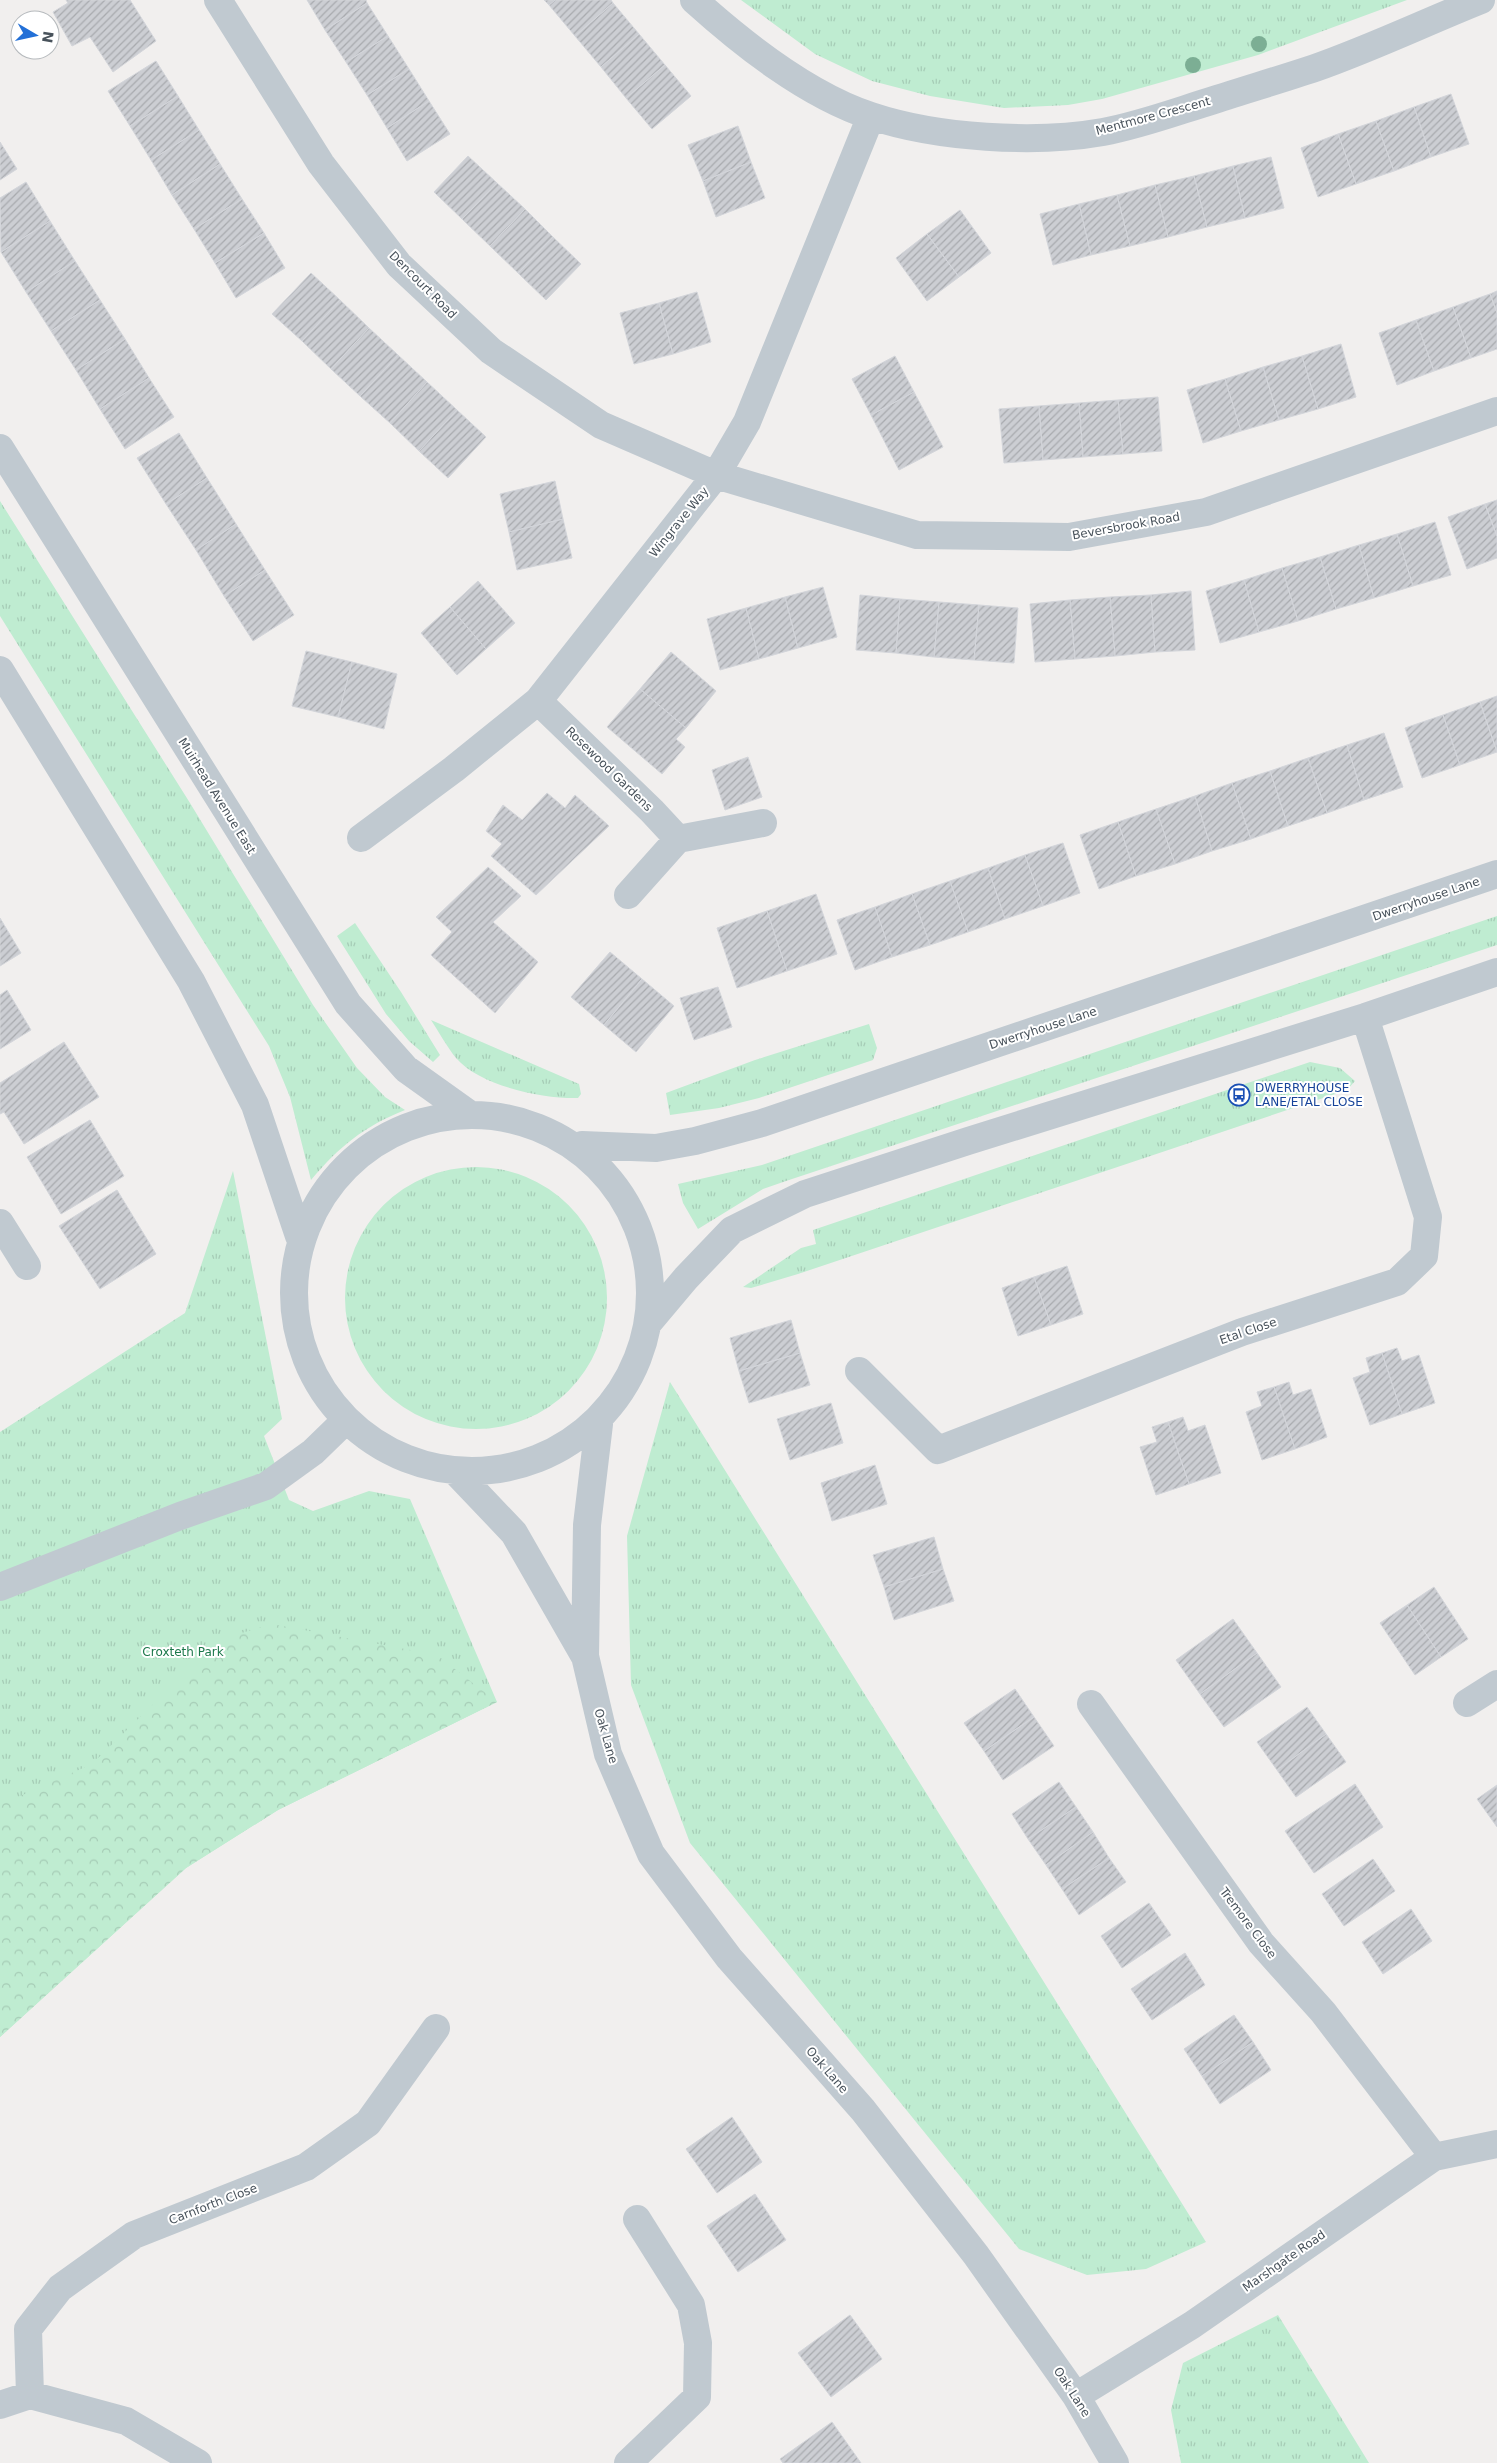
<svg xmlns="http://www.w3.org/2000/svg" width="1497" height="2463" viewBox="0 0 1497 2463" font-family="'DejaVu Sans',sans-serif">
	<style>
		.grass { fill: url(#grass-tufts) }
		.forest { fill: url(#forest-crowns) }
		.building { fill: url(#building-hatch); stroke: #d3d5da }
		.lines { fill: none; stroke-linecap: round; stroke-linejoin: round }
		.minor { stroke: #c0c9d0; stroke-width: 28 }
		.tree { fill: #7cae94 }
		.labels { text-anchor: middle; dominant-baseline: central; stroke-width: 4; stroke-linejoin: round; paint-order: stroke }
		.street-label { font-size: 12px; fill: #48525b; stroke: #fff }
		.transit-label { font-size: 12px; fill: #164399; stroke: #fff; text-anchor: start }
		.park-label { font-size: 12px; fill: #1c784b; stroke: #fff }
	</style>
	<defs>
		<pattern id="grass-tufts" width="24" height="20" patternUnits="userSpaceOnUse" patternTransform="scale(1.25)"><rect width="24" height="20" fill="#bfecd1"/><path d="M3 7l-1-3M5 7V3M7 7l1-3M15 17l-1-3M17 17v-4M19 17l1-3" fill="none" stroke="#a6ccb6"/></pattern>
		<pattern id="forest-crowns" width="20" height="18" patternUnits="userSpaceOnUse" patternTransform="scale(1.25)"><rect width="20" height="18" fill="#bfecd1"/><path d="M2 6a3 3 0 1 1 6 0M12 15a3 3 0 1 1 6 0" fill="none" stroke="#a6ccb6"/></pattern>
		<pattern id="building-hatch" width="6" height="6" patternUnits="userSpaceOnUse" patternTransform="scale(1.25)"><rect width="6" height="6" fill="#ccced3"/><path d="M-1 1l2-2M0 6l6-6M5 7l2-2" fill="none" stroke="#a8aaae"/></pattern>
	</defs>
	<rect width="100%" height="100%" fill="#f1efee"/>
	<path class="grass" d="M741,0H1407L1258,55L1102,99L1068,105L1004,108L930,96L872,81L815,54Z
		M0,501L190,803L313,1005L357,1068L385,1097L405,1110C363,1127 340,1146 311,1180L290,1097L269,1046L0,616Z
		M1497,916V945L786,1181L763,1189L698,1229L683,1203L678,1184L762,1165Z
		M355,923L401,992L440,1055L433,1062L409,1041L386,1014L337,936Z
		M431,1020L579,1084L581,1094L578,1098C543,1099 480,1086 456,1058C447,1047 439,1032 431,1020Z
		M869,1024L877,1048L873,1060L759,1098L719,1108L670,1115L666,1093L755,1060Z
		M1310,1062L1340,1068L1355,1081L1347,1090L798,1274L751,1288L743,1287L801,1248L816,1244L813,1230Z
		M345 1298a131 131 0 1 1 262 0a131 131 0 1 1-262 0Z
		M233,1171L282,1419L264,1436L289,1500L313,1511L369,1491L410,1499L497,1702L278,1810L186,1868L0,2037V1432L185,1313Z
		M670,1382L1206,2242L1146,2269L1087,2275L1019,2249L690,1843L631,1685L627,1536Z
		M1278,2315L1369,2463H1181L1171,2410L1183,2363Z"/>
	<path class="forest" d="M272,1624L437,1655L497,1702L278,1810L186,1868L0,2037V1805L92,1764L180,1678L231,1636Z"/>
	<path class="building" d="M66,0H130L156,41L113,72L90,37L72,46L53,12L68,3Z
		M307,0H366L367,3L325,30Z
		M544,0H555L549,5Z
		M555,0H611L613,3L575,36L549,5Z
		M367,3L388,36L346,62L325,30Z
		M613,3L639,34L601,67L575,36Z
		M639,34L665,65L626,98L601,67Z
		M388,36L409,69L367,95L346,62Z
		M156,61L178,96L130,126L108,91Z
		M665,65L691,96L652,129L626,98Z
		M409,69L429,101L387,128L367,95Z
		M1451,94L1469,144L1431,157L1414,107Z
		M178,96L199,130L151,160L130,126Z
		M429,101L450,134L407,161L387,128Z
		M1414,107L1431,157L1394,171L1376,121Z
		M1376,121L1394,171L1356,184L1338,134Z
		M738,126L751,162L703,181L688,145Z
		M199,130L220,164L172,195L151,160Z
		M1338,134L1356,184L1318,197L1301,148Z
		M0,142L17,169L0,180Z
		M468,156L497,183L462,219L434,192Z
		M1271,157L1284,208L1245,218L1233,166Z
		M751,162L765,198L716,217L703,181Z
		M220,164L242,199L194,229L172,195Z
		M1233,166L1245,218L1207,227L1194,176Z
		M1194,176L1207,227L1168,237L1155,185Z
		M26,182L50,221L1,252L0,198Z
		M497,183L525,209L490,246L462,219Z
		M1155,185L1168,237L1130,246L1117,195Z
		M1117,195L1130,246L1091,255L1079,204Z
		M242,199L264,233L215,263L194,229Z
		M1079,204L1091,255L1053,265L1040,214Z
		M525,209L553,237L518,273L490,246Z
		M960,210L991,253L959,277L927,234Z
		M50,221L75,261L26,292L1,252Z
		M264,233L285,268L236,298L215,263Z
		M927,234L959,277L927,301L896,258Z
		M553,237L581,264L546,300L518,273Z
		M75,261L100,300L51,331L26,292Z
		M311,273L340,300L302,341L272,314Z
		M1497,291V313L1490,294Z
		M697,292L711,342L673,354L659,303Z
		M1490,294L1497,313V349L1471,358L1453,307Z
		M100,300L125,339L76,370L51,331Z
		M340,300L369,328L331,369L302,341Z
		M659,303L673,354L634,364L620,313Z
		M1453,307L1471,358L1434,371L1416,320Z
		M1416,320L1434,371L1397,385L1379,333Z
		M369,328L398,355L360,396L331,369Z
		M125,339L149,378L100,409L76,370Z
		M1341,344L1356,397L1318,409L1302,356Z
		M398,355L427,382L390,423L360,396Z
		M895,356L914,392L871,415L852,379Z
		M1302,356L1318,409L1279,420L1263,367Z
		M1263,367L1279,420L1241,431L1225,379Z
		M149,378L174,417L125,449L100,409Z
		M1225,379L1241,431L1203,443L1187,390Z
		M427,382L457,410L419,451L390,423Z
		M914,392L943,447L899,470L871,415Z
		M1158,397L1162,451L1123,454L1118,400Z
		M1118,400L1123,454L1083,457L1079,403Z
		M1079,403L1083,457L1043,460L1039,406Z
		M1039,406L1043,460L1004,463L999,409Z
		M457,410L486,437L448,478L419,451Z
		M179,433L207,478L166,504L137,458Z
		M207,478L236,524L196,550L166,504Z
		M555,481L563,519L509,532L500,494Z
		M1497,500V536L1485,504Z
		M1485,504L1497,536V558L1467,569L1448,517Z
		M563,519L572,558L517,570L509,532Z
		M1435,522L1451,575L1413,586L1397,534Z
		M236,524L265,570L224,596L196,550Z
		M1397,534L1413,586L1374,598L1359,545Z
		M1359,545L1374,598L1336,609L1320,557Z
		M1320,557L1336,609L1298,621L1282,568Z
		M1282,568L1298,621L1259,632L1244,580Z
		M265,570L294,615L253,641L224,596Z
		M1244,580L1259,632L1220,643L1206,591Z
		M478,581L515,623L486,649L450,607Z
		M823,587L837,637L798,648L785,597Z
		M1191,591L1195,650L1155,652L1151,595Z
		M860,595L900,599L896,653L856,650Z
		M1151,595L1155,652L1115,656L1110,597Z
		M785,597L798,648L759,659L746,608Z
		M1110,597L1115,656L1075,659L1070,600Z
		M900,599L939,602L934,657L896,653Z
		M1070,600L1075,659L1035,662L1030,604Z
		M939,602L979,605L974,660L934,657Z
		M979,605L1018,608L1014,663L974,660Z
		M450,607L486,649L457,675L421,633Z
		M746,608L759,659L720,670L707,619Z
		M306,651L352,662L338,717L292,706Z
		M671,652L716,691L686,728L640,689Z
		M352,662L397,674L384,729L338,717Z
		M640,689L686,728L676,739L685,747L662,774L607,727Z
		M1497,696V752L1480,702Z
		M1480,702L1497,752L1460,765L1443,715Z
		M1443,715L1460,765L1422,778L1405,728Z
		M1384,733L1403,787L1364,800L1347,745Z
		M1347,745L1364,800L1327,813L1308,758Z
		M748,757L762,797L725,810L712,770Z
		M1308,758L1327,813L1288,826L1270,771Z
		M1270,771L1288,826L1251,839L1232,783Z
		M1232,783L1251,839L1212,851L1195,796Z
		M547,793L565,808L575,795L609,826L536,895L491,856L502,844L486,831L503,805L522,820Z
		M1195,796L1212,851L1175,864L1156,809Z
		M1156,809L1175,864L1136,876L1118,822Z
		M1118,822L1136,876L1099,889L1080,835Z
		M1063,843L1080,893L1043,906L1025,855Z
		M1025,855L1043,906L1005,919L988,868Z
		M488,867L521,896L493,922L538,962L495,1013L431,955L452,932L436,917Z
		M988,868L1005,919L968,932L950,881Z
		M950,881L968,932L930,945L912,894Z
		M816,894L837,954L787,971L767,911Z
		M912,894L930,945L892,957L875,907Z
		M875,907L892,957L855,970L837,920Z
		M767,911L787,971L737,988L717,928Z
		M0,918L21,953L0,966Z
		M610,952L642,979L604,1025L571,997Z
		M642,979L674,1006L636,1052L604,1025Z
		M718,987L732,1027L694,1040L680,998Z
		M7,990L31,1030L0,1049V995Z
		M64,1042L99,1097L24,1144L4,1112L0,1114V1083Z
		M90,1120L124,1176L61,1214L27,1157Z
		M117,1190L156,1254L100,1289L59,1226Z
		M1067,1266L1083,1314L1051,1325L1034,1277Z
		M1034,1277L1051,1325L1018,1336L1002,1288Z
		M791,1320L800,1353L739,1371L730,1338Z
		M1397,1348L1402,1361L1419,1355L1435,1403L1402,1414L1382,1353Z
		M800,1353L810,1385L749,1403L739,1371Z
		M1382,1353L1402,1414L1370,1425L1353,1378L1370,1372L1366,1358Z
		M1289,1382L1293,1395L1311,1389L1327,1437L1295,1449L1274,1387Z
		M1274,1387L1295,1449L1262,1460L1246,1412L1262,1406L1257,1392Z
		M831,1403L843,1443L790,1460L777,1419Z
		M1183,1417L1188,1431L1205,1425L1221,1473L1189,1484L1168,1422Z
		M1168,1422L1189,1484L1156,1495L1140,1447L1157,1442L1152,1427Z
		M875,1465L887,1504L832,1521L821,1483Z
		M934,1537L943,1569L884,1587L873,1555Z
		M943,1569L954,1601L894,1620L884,1587Z
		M1434,1587L1468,1639L1441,1657L1407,1605Z
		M1407,1605L1441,1657L1415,1675L1380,1623Z
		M1233,1619L1257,1653L1200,1694L1176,1660Z
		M1257,1653L1281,1687L1224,1727L1200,1694Z
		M1015,1689L1034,1717L984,1751L964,1723Z
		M1307,1707L1326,1734L1277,1770L1257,1742Z
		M1034,1717L1054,1746L1003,1780L984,1751Z
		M1326,1734L1346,1762L1296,1797L1277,1770Z
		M1059,1782L1076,1807L1028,1839L1012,1814Z
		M1355,1784L1383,1827L1314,1873L1285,1831Z
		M1497,1785V1827L1477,1799Z
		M1076,1807L1093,1832L1046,1865L1028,1839Z
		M1093,1832L1109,1858L1062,1889L1046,1865Z
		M1109,1858L1126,1882L1079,1915L1062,1889Z
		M1373,1859L1395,1891L1344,1926L1322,1894Z
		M1149,1903L1171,1935L1122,1968L1101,1936Z
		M1411,1909L1432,1941L1383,1974L1362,1942Z
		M1185,1953L1205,1985L1152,2020L1131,1989Z
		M1234,2015L1253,2042L1202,2076L1184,2049Z
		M1253,2042L1271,2070L1220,2104L1202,2076Z
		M732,2117L762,2162L717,2193L686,2149Z
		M755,2194L786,2240L738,2272L707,2226Z
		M850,2315L882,2359L831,2397L798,2353Z
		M832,2422L861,2463H783L780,2459Z"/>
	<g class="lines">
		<path class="minor" d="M218,0L321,164L399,265L491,351L601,425L716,475L917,535L1069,537L1206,512L1497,411
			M694,0C744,45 807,95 871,116C937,138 1035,144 1103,132C1141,125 1178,111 1214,100C1248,89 1282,79 1315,68C1372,48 1426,22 1481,0
			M0,448L348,1004L406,1069L469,1114
			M0,670L191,981L255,1105L299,1236
			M538,701L652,811L678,839L628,895
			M361,838L454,769L538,701L716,475L747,422L871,116
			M678,839L763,823
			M294 1293a178 178 0 1 1 356 0a178 178 0 1 1-356 0Z
			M582,1145L656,1148L695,1141L762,1123L1497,874
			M0,1223L27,1266
			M649,1322L686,1278L732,1230L805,1194L968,1141L1365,1017L1497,972
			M859,1371L938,1450L1242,1332L1397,1282L1424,1256L1428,1217L1365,1017
			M599,1424L587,1525L585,1656L608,1754L651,1854L729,1958L863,2110L976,2255L1076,2396L1115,2463
			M457,1473L514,1533L584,1655
			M0,1587L180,1516L266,1486L313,1452L346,1420
			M1467,1703L1497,1684
			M1091,1704L1261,1943L1323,2012L1434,2157
			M30,2395L28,2329L60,2288L134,2235L306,2167L368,2123L436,2028
			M1076,2396L1192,2325L1434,2157L1497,2144
			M0,2405L30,2395L126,2421L198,2463
			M628,2463L697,2397L698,2343L691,2305L637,2219"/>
	</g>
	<g class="tree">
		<circle cx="1259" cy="44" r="8"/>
		<circle cx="1193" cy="65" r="8"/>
	</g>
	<defs>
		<g id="bus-ring" transform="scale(1.125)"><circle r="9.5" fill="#fff" stroke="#1a4fb4" stroke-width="1.5"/><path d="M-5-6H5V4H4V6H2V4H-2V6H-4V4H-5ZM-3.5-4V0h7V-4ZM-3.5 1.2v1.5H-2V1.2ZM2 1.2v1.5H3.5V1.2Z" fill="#1a4fb4"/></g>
	</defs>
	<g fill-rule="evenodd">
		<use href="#bus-ring" x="1239" y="1095"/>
	</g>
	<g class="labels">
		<g class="street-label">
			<text transform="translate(1153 116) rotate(-15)">Mentmore Crescent</text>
			<text transform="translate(423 285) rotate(45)">Dencourt Road</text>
			<text transform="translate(679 522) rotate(-51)">Wingrave Way</text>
			<text transform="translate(1126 526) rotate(-10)">Beversbrook Road</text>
			<text transform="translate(609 769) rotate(44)">Rosewood Gardens</text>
			<text transform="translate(217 796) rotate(58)">Muirhead Avenue East</text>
			<text transform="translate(1426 899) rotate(-19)">Dwerryhouse Lane</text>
			<text transform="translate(1043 1028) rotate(-18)">Dwerryhouse Lane</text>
			<text transform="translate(1248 1331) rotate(-19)">Etal Close</text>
			<text transform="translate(606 1736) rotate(74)">Oak Lane</text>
			<text transform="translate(1248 1923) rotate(53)">Tremore Close</text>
			<text transform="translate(827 2070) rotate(49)">Oak Lane</text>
			<text transform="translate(213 2204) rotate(-21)">Carnforth Close</text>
			<text transform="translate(1284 2261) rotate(-35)">Marshgate Road</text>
			<text transform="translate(1072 2392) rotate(57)">Oak Lane</text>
		</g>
		<g class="transit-label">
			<text x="1255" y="1088">DWERRYHOUSE<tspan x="1255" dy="14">LANE/ETAL CLOSE</tspan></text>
		</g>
		<g class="park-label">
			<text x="183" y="1652">Croxteth Park</text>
		</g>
	</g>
	<g transform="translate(35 35) rotate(99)"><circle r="24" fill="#ffffff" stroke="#b6babd"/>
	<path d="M0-4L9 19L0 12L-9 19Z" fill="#2370d7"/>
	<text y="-8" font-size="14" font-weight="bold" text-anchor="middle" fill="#48525b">N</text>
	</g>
</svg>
